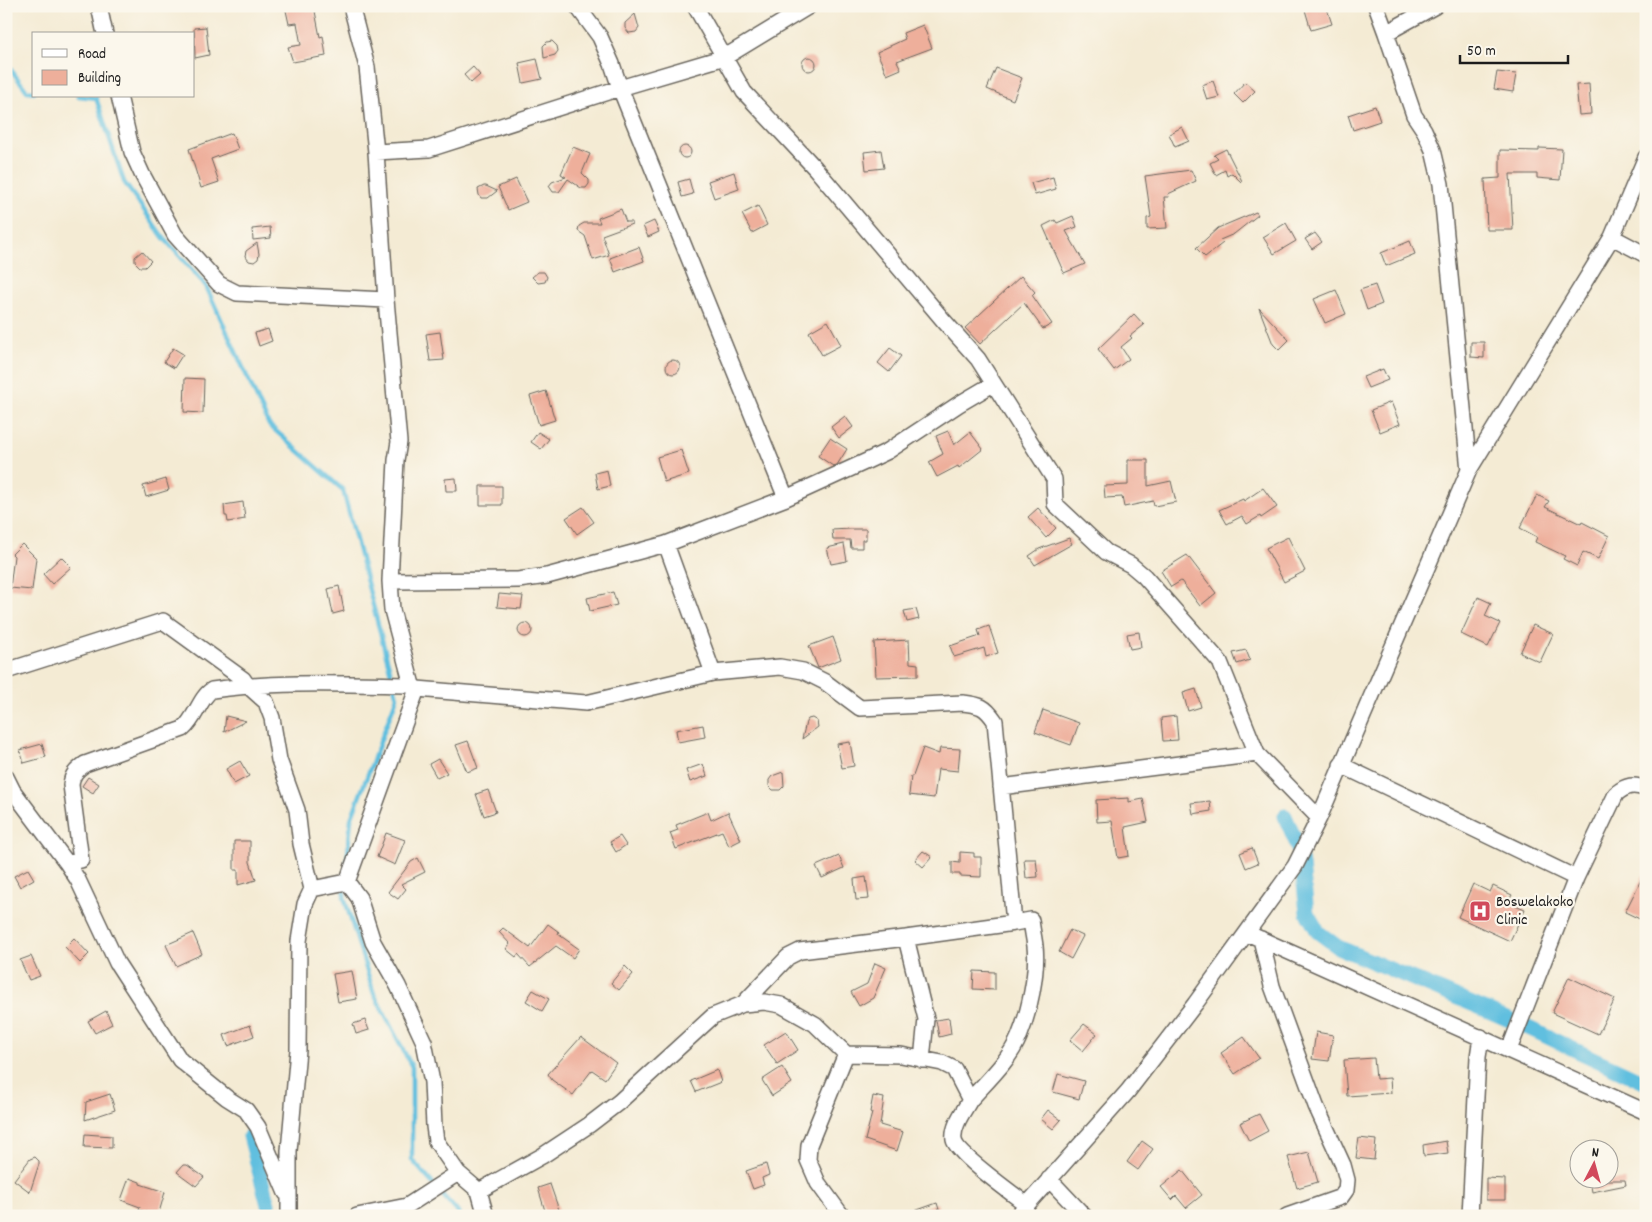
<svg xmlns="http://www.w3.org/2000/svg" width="1652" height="1222" viewBox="0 0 1652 1222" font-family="Dekko,sans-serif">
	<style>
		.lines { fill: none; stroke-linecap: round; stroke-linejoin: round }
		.stream { stroke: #60bfdf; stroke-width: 4.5 }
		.canal { stroke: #60bfdf; stroke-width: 15 }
		.building { fill: #eeaf9b }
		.minor-casing { stroke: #68645c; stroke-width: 18 }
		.minor { stroke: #fff; stroke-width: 15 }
		.labels { text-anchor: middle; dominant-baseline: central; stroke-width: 4.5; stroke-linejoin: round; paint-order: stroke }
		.poi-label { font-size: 16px; fill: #1c1c1c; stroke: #fbf7ec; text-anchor: start }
	</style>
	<rect width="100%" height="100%" fill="#fbf7ec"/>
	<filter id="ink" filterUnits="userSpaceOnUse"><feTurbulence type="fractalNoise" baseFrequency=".02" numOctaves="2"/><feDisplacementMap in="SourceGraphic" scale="10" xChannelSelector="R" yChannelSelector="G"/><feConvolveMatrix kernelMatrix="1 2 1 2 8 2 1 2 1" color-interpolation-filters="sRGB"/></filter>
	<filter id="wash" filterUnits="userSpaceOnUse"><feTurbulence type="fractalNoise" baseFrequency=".0096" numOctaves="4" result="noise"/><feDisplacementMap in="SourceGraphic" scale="20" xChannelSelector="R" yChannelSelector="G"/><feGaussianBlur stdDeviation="1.12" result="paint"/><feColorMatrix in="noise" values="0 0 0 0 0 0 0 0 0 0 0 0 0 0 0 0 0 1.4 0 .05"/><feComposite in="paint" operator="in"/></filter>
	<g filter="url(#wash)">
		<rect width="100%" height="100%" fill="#f4ebd4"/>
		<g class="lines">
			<path class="stream" d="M6,63L27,91L34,92
				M78,96L96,98L124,182L163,237L206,286L269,425L343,490L397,697L351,819L347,864
				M345,887L344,897L374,994L412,1067V1160L461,1216"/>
			<path class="canal" d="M1285,816L1296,842L1302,865L1307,913L1318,932L1338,947L1512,1021
				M1524,1026L1646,1083
				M250,1136L271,1216"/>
		</g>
		<g id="blocks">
			<path class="building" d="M285,6H314L320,37L323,36L326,56L293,62L288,47L301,45L297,23L289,24Z
				M1316,6H1326L1332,24L1311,30L1305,10Z
				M635,14L639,28L636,32L629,33L625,28V23Z
				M923,25L932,48L897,61L901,69L887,75L877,52L905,39L903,33Z
				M206,27L209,55L195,58L194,28Z
				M552,41L557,46L558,51L555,55L544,58L543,46L547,42Z
				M802 64a7 7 0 1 1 14 0a7 7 0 1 1-14 0Z
				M537,59L542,79L523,83L519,63Z
				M473,67L480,75L471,83L464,75Z
				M996,68L1022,78L1013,100L987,89Z
				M1497,72L1516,74L1513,92L1494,89Z
				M1213,81L1219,97L1207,100L1202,85Z
				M1245,82L1255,91L1243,103L1234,94Z
				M1589,84L1591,114L1579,115L1576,85Z
				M1375,106L1380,121L1353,130L1348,115Z
				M1182,127L1189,141L1175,147L1169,134Z
				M232,133L238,149L211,159L219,182L201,188L189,149Z
				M679 152a6 6 0 1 1 12 0a6 6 0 1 1-12 0Z
				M573,147L590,154L582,173L589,180V184L586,188H581L568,179L559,192H553L549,186L552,182L566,177L561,174Z
				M1539,148L1562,149L1560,180L1537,178V174H1510L1513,230H1487L1485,179L1500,178V150L1539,151Z
				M1226,149L1242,181L1241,182L1232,173L1227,176L1225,170L1216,175L1210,163L1218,159L1214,155Z
				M881,150L884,168L866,170L864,152Z
				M1191,170L1196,181L1168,194L1169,197H1164L1167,228L1147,229V218L1151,217L1145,176Z
				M734,172L739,189L714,198L708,181Z
				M1053,177L1056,189L1035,195L1031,183Z
				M516,179L527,202L508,210L498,187Z
				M689,179L693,194L682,197L678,182Z
				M484,186H486L497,191L488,198H481L479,195L478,189Z
				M758,206L767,225L752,233L742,214Z
				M621,209L626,222H632V224L602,235L609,255L593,260L585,236L578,231L579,226L584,223H600L598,218Z
				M1256,212L1258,215L1234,234L1220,240L1223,243L1205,257L1196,248L1218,228Z
				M1073,216L1077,227L1066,231L1085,264L1064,273L1043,226L1055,220L1057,223Z
				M654,221L659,232L648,237L643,226Z
				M1286,223L1296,241L1274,254L1263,237Z
				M270,227L271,238L253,240L252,229Z
				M1315,233L1322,242L1312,249L1305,239Z
				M1410,241L1415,254L1386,266L1381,253Z
				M257,243L259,254L258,259L254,262L249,261L245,256L246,251Z
				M639,247L644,261L615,272L610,258Z
				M142,251L151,261L145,267H140L135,262V257Z
				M538,272H544L547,277L545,282L538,283L532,277Z
				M1021,276L1035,292L1032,295L1052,324L1043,329L1024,303L980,344L965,328Z
				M1375,285L1382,304L1367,310L1360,290Z
				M1336,290L1346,314L1325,323L1314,299Z
				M1259,308L1289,340L1279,350L1273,344Z
				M1134,314L1144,325L1130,336L1132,338L1121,347L1129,359L1114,370L1098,349Z
				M828,321L841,345L822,355L809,332Z
				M268,329L272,341L259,346L255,333Z
				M440,332L444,360L430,361L426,334Z
				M1471,342H1484V358L1471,357Z
				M173,348L183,354L174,368L164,362Z
				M890,348L901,356L889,372L878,363Z
				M666 367a7 7 0 1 1 14 0a7 7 0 1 1-14 0Z
				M1383,369L1388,380L1368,388L1363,377Z
				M185,378L204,379L203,413L184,412Z
				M546,391L555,420L539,425L530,396Z
				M1391,402L1400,424L1380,432L1371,410Z
				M845,416L853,427L839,438L831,427Z
				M948,431L954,445L970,432L983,449L959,468L958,466L937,477L929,462L943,454L936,436Z
				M538,432L549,439L541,449L531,442Z
				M830,438L847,449L837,465L833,466L818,456Z
				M681,450L689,474L664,482L657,457Z
				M1128,460H1148V486L1171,481L1176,502L1154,506L1153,501L1124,507L1122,497L1105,498L1104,486L1128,485Z
				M607,470L610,486L598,489L595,473Z
				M456,478L457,491H446L445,479Z
				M166,479L169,490L146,497L143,486Z
				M480,486H502V505H480Z
				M1263,488L1277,507L1261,518L1260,516L1247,524L1242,516L1227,524L1219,510L1243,499L1244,501Z
				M1537,495L1549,501L1545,507L1581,524L1582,522L1609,536L1598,559L1583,552L1577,566L1563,559L1565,556L1535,542L1537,537L1520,528Z
				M243,502L245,519L228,522L227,516H225L224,505Z
				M583,507L594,522L577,534L566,518Z
				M1038,508L1056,528L1046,538L1028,517Z
				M850,529H866V540H862V548H851L850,540H833L832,530Z
				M1288,537L1305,571L1284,582L1266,548Z
				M1069,538L1072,544L1035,565L1029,556L1039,549Z
				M22,544L36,558L32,590L10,588L14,556L12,554Z
				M844,544L847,561L831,564L827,548Z
				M1187,555L1216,593L1200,606L1181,581L1171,587L1161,571Z
				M61,557L71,567L52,584L43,574Z
				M339,586L344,611L333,614L328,589Z
				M613,592L617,605L590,611L587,598Z
				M499,594L523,596L521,609L497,607Z
				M1478,597L1491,603L1485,616L1500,623L1488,647L1461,634Z
				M916,609L919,619L907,622L904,611Z
				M518 630a7 7 0 1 1 14 0a7 7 0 1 1-14 0Z
				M1533,625L1553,634L1540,662L1520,653Z
				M989,626L998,653L986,657L984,648L954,657L950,646L980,636L978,630Z
				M1139,632L1141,647L1130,649L1127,634Z
				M833,637L841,659L818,668L809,646Z
				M909,640L910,663L918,664V676L876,677L874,642Z
				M1246,650L1250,660L1237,664L1233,653Z
				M1196,689L1201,707L1188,711L1183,693Z
				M1043,710L1079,723L1071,745L1035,732Z
				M226,716L246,721L224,732Z
				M1176,716L1178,740L1163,741L1161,718Z
				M812,718L817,721L818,727L802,739L806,722L808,719Z
				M703,725L705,737L678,742L676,730Z
				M468,741L478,768L467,772L456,745Z
				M850,742L854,766L842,768L837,744Z
				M42,744L46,757L24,763L20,750Z
				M923,748L939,754L940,748L960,749L958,771L938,769L934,798L909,795L911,776H913Z
				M438,759L447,773L437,778L429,764Z
				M240,761L249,776L234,784L226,769Z
				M703,764L707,776L690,782L686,770Z
				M783,772L784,786L780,790H773L769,786V780L772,776Z
				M88,777L99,784L93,793L82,786Z
				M488,790L496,812L484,816L476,794Z
				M1129,798V802L1143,799L1148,822L1125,827L1129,856L1118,858L1112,821L1097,822L1096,800Z
				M1210,801L1211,811L1193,814L1191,803Z
				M708,812L711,820L728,812L741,840L729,846L722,831L676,849L670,833L678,830L676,825Z
				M386,833L405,840L395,865L377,857Z
				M620,836L626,845L616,852L610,842Z
				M234,841H250V862L256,880L238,885V870H234Z
				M1252,848L1258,863L1246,868L1240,853Z
				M923,851L932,857L923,867L915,860Z
				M960,852L974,853V857H981V877L960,876V874H952V862L960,863Z
				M839,856L844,868L822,878L816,866Z
				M418,858L425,872L401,884L406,889L398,899L388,892L411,862Z
				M1024,859H1036L1038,877L1026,878Z
				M28,869L34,879L20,887L14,876Z
				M1646,870V922L1625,912Z
				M866,877L869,899L856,900L854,879Z
				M1473,884L1490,892L1493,886L1512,895L1508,902L1525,909L1510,941L1458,917Z
				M548,924L559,932L558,934L579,949L573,958L556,946L530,967L518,954L516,957L506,949L510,944L499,932L503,928L530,948Z
				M1070,930L1083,936L1071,959L1059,952Z
				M193,933L202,954L176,966L166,945Z
				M74,938L89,954L80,963L65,947Z
				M31,956L40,976L29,980L20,960Z
				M875,963L886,968L873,998L859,1006L851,992L867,984Z
				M625,966L633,974L619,990L611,983Z
				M352,971L357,999L338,1002L333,974Z
				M974,971L995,972V990L973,989Z
				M1569,977L1615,999L1598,1034L1552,1013Z
				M533,990L549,999L542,1011L526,1001Z
				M106,1011L112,1024L95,1033L88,1021Z
				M949,1018L951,1034L939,1037L936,1020Z
				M365,1020L369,1030L356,1034L353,1024Z
				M1084,1024L1097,1034L1083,1051L1070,1040Z
				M250,1025L254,1036L228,1046L224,1035Z
				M786,1031L798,1050L777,1064L764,1045Z
				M1316,1032L1333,1035L1329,1061L1312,1059Z
				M581,1037L616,1063L605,1079L592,1070L573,1095L552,1080L548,1074Z
				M1244,1037L1259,1058L1235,1074L1221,1053Z
				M1374,1058L1376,1079L1390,1078L1391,1093L1347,1096L1344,1060Z
				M782,1067L792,1083L772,1096L762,1080Z
				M717,1070L721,1082L696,1092L691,1081Z
				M1058,1074L1084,1081L1079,1099L1053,1092Z
				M110,1094L115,1110L85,1120L86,1102Z
				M873,1096L884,1098L880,1125L903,1132L897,1151L865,1140L872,1113L870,1112Z
				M1048,1110L1061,1120L1053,1129L1041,1119Z
				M1259,1114L1268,1131L1249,1141L1240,1123Z
				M85,1134L112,1136V1148L84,1147Z
				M1359,1138L1376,1140L1374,1160L1356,1158Z
				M1142,1141L1153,1149L1138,1170L1127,1162Z
				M1446,1141L1448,1153L1424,1156L1423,1145Z
				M1309,1152L1318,1182L1297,1188L1288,1157Z
				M35,1157L39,1161V1164L30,1192L14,1180L30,1159Z
				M766,1164L769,1175L762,1178L764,1185L753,1189L746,1171Z
				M183,1165H187L204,1177L196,1186L177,1172Z
				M1182,1170L1202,1195L1186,1208L1176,1196L1172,1200L1161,1187Z
				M129,1178L140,1182V1184L165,1192L158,1216L139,1210L140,1207L121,1200Z
				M1486,1178L1505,1179V1200H1486Z
				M1590,1180H1625L1626,1185L1592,1192Z
				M550,1184L559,1210L546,1214L538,1188Z
				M937,1203L941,1216H906V1214Z"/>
		</g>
	</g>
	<g filter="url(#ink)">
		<use href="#blocks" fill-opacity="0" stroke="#68645c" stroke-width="1"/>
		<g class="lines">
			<g class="minor-casing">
				<path id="minor" d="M99,6L105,34
					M577,6L600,37L612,64L620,88L786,498
					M695,6L744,92L815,168L944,321L978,359L1054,479L1055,504L1106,552L1131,565L1144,576L1220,662L1257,754L1319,818
					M1376,6L1386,33L1435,6
					M1386,33L1414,115L1424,130L1433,150L1441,184L1469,470
					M119,96L132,152L142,174L175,235L219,284L237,293L386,300
					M376,152L429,149L620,88L725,57L809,6
					M1612,237L1646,255
					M390,581L518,580L547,576L666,544
					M6,671L163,621L243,679L247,685L266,702L272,718L279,760L297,810L301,844L312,889L305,904L299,941L298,1050L289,1151V1216
					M713,673L780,667L803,671L825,682L860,708L963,703C980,705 985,706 995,721L1014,923L906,938L926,1019L922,1060
					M417,689L586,703L713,673L666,544L786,498L867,461L888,451L959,404L993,384
					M1341,765L1576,878
					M6,777L13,791L67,863L78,880L117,963L180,1060L227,1098L246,1110L258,1127L286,1193
					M1001,787L1257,754
					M67,863L81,860L71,785C72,774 76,771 85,764L183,729C196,718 200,697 212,690C278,681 346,684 412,685
					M347,882L417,689L412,685L392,610L390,581L396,460L399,442L386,300L376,152L367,67L351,6
					M347,882L359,898L373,942L398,986L424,1042L432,1082L434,1126L436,1141L458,1173L479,1191L486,1216
					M312,889L347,882
					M1247,933L1646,1112
					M1261,939L1272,986L1316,1106L1343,1165L1347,1180L1346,1190L1341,1197L1287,1216
					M743,1004L788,957L800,951L906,938
					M1509,1050L1576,878L1616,794C1626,785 1634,784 1646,789
					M970,1100C987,1081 1009,1061 1019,1037C1029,1013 1038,972 1035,946C1034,938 1032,929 1031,920L1014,923
					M1049,1179L1084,1216
					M479,1191L542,1156L589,1125L619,1102L713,1016L743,1004L764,1002L781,1005L815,1024L846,1054L901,1055L942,1063L954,1069L970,1100C964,1111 952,1126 954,1140C956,1153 1013,1194 1026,1204
					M357,1216L407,1206L458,1173
					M842,1216L818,1183L808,1160L809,1145L846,1054
					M1017,1216L1128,1091L1195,1004L1295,866L1319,818L1469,470L1612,237L1646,157
					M1470,1216L1478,1057L1481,1037"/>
			</g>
			<use href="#minor" class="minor"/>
		</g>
	</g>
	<defs>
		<g id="hospital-square" transform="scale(1.125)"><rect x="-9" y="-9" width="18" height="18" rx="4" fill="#d1495b" stroke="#fbf7ec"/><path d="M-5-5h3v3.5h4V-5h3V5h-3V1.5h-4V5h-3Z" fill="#fff"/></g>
	</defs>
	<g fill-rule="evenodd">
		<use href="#hospital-square" x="1480" y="911"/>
	</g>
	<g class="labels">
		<g class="poi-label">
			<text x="1496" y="902">Boswelakoko<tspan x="1496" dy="18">Clinic</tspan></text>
		</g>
	</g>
	<rect width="1652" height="1222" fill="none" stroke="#fbf7ec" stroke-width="25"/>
	<rect x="32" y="32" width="162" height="65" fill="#fbf7ec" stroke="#a29f99"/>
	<rect x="42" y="49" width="25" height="8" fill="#ffffff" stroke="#a29f99"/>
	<text x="78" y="58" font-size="15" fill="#1c1c1c">Road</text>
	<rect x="42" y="70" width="25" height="15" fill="#eeaf9b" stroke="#a29f99"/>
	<text x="78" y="82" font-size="15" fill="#1c1c1c">Building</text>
	<g transform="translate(1594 1164) rotate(6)"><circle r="24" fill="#fbf7ec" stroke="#a29f99"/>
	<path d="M0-4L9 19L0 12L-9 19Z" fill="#d1495b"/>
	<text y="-8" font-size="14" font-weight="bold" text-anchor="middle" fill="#1c1c1c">N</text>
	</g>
	<path d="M1460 55v8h108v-8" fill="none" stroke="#1c1c1c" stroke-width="2.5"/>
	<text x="1467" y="55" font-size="15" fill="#1c1c1c" stroke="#fbf7ec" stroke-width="4" paint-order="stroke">50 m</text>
</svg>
